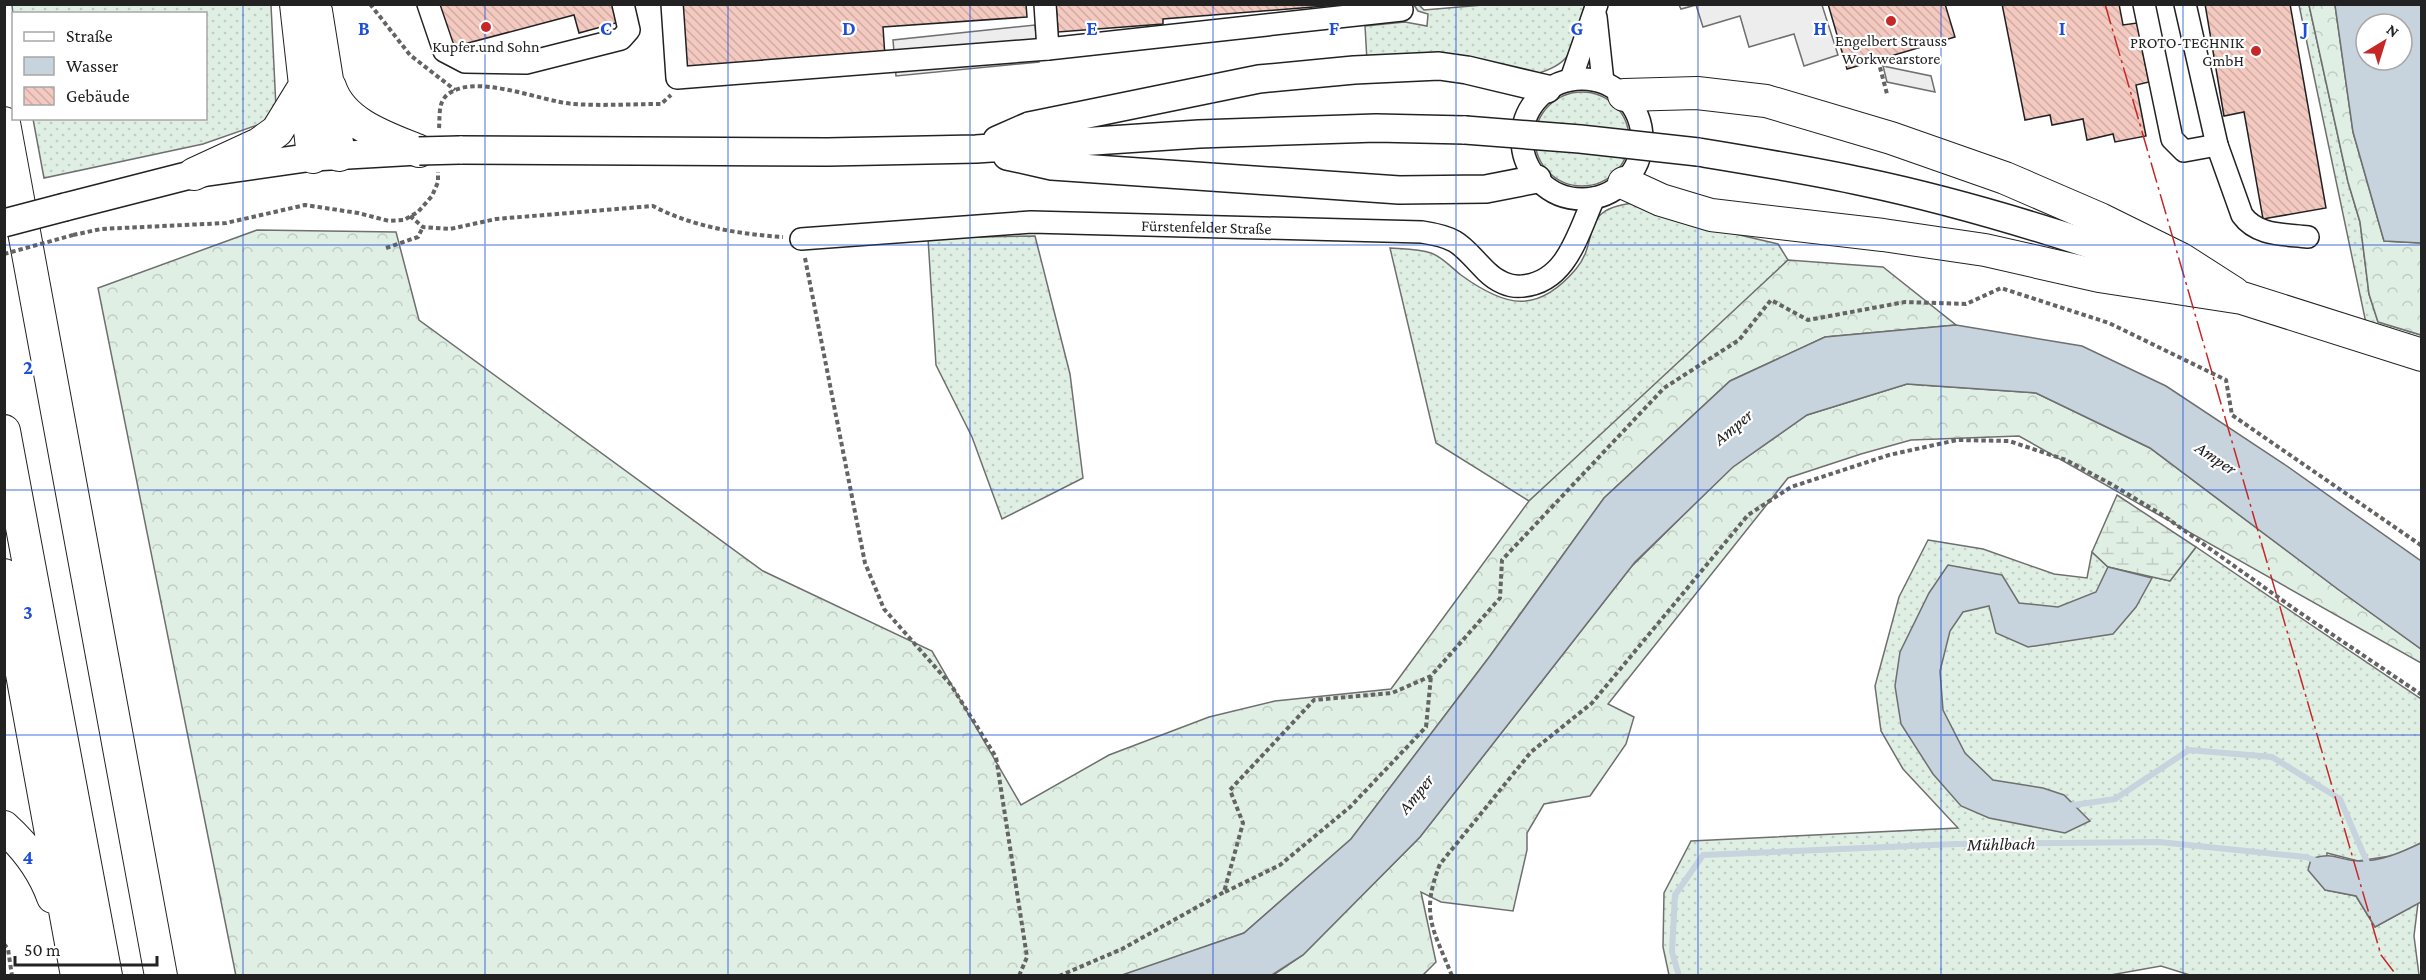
<svg xmlns="http://www.w3.org/2000/svg" width="2426" height="980" viewBox="0 0 2426 980" font-family="'Crimson Pro',serif">
	<style>
		.grass { fill: url(#grass-dots); stroke: #6f6f6f; stroke-width: 1.5 }
		.forest { fill: url(#forest-crowns); stroke: #6f6f6f; stroke-width: 1.5 }
		.wetland { fill: url(#wetland-marsh); stroke: #6f6f6f; stroke-width: 1.5 }
		.parking { fill: #ededed; stroke: #6f6f6f; stroke-width: 1.5 }
		.water { fill: #c7d3dd; stroke: #6f6f6f; stroke-width: 1.5; fill-rule: evenodd }
		.lines { fill: none; stroke-linecap: round; stroke-linejoin: round }
		.stream { stroke: #c7d3dd; stroke-width: 6 }
		.building { fill: url(#building-back-hatch); stroke: #222; stroke-width: 1.5 }
		.minor-casing { stroke: #222; stroke-width: 24 }
		.major-casing { stroke: #222; stroke-width: 30 }
		.highway-casing { stroke: #222; stroke-width: 34 }
		.path { stroke: #646464; stroke-width: 4; stroke-dasharray: 4.5 3; stroke-linecap: butt }
		.minor { stroke: #fff; stroke-width: 21 }
		.major { stroke: #fff; stroke-width: 27 }
		.highway { stroke: #fff; stroke-width: 32 }
		.major-bridge-casing { stroke: #222; stroke-width: 30; stroke-linecap: butt }
		.path-bridge { stroke: #646464; stroke-width: 4; stroke-dasharray: 4.5 3; stroke-linecap: butt }
		.major-bridge { stroke: #fff; stroke-width: 27 }
		.power { stroke: #c62828; stroke-width: 1.5; stroke-dasharray: 21 4.5 3 4.5; stroke-linecap: butt }
		.grid { fill: none; stroke: #1d4ed8; stroke-width: 1.5; stroke-opacity: 0.55 }
		.poi-dot { fill: #c62828; stroke: #fff; stroke-width: 2 }
		.labels { text-anchor: middle; dominant-baseline: central; stroke-width: 4.5; stroke-linejoin: round; paint-order: stroke }
		.poi-label { font-size: 16px; fill: #222; stroke: #fff }
		.street-label { font-size: 16px; fill: #222; stroke: #fff }
		.water-label { font-size: 18px; font-style: italic; fill: #222; stroke: #fff }
		.grid-label { font-size: 20px; text-anchor: middle; font-weight: bold; fill: #1d4ed8; stroke: #fff; stroke-width: 4.5; stroke-linejoin: round; paint-order: stroke }
	</style>
	<defs>
		<pattern id="grass-dots" width="8" height="8" patternUnits="userSpaceOnUse" patternTransform="scale(1.5)"><rect width="8" height="8" fill="#e0efe3"/><path d="M2 2h.1M6 6h.1" fill="none" stroke="#c0cdc2" stroke-width="1.8" stroke-linecap="round"/></pattern>
		<pattern id="forest-crowns" width="20" height="18" patternUnits="userSpaceOnUse" patternTransform="scale(1.5)"><rect width="20" height="18" fill="#e0efe3"/><path d="M2 6a3 3 0 1 1 6 0M12 15a3 3 0 1 1 6 0" fill="none" stroke="#c0cdc2"/></pattern>
		<pattern id="wetland-marsh" width="20" height="14" patternUnits="userSpaceOnUse" patternTransform="scale(1.5)"><rect width="20" height="14" fill="#e0efe3"/><path d="M1 5h8M5 5V1M11 12h8M15 12V8" fill="none" stroke="#c0cdc2"/></pattern>
		<pattern id="building-back-hatch" width="6" height="6" patternUnits="userSpaceOnUse" patternTransform="scale(1.5)"><rect width="6" height="6" fill="#f3c9c0"/><path d="M-1 5l2 2M0 0l6 6M5-1l2 2" fill="none" stroke="#d0aca5"/></pattern>
	</defs>
	<rect width="100%" height="100%" fill="#fff"/>
	<path class="grass" d="M1495,4L1585,5C1573,42 1578,63 1535,74L1367,61L1365,26L1405,22L1427,26L1428,14L1418,11L1414,5H1419L1424,10Z
		M12,5H271L276,108L269,121L203,144L44,178L33,119L206,118V14L13,15Z
		M2299,5H2309L2348,182L2360,222L2369,294L2378,322L2421,335V345L2367,328Z
		M1535 139a47 47 0 1 1 94 0a47 47 0 1 1-94 0Z
		M1634,203L1693,224L1778,244L1788,260L1696,349L1529,501L1436,443L1390,248C1403,249 1419,249 1431,253C1441,256 1452,268 1461,275C1505,307 1537,315 1576,269C1601,239 1577,209 1634,203Z
		M1035,236L1070,374L1083,478L1002,519L972,437L936,365L928,238Z
		M1928,540L1983,549L2054,574L2087,578L2092,552L2108,567L2170,581L2196,547L2421,699V843L2397,855L2358,861L2327,853L2325,890L2356,896L2375,927L2418,903L2414,936L2419,975L2193,976L2161,966L2105,976L1669,975L1663,947L1664,893L1691,841L1958,828L1903,769L1881,731L1875,686L1899,597Z"/>
	<path class="forest" d="M2309,5H2335L2353,132L2384,241L2421,243V335L2378,322L2369,294L2360,222L2348,182Z
		M257,230L396,232L419,320L763,571L932,651L1021,805L1109,755L1209,717L1275,701L1391,689L1529,501L1788,260L1883,267L1956,325L1825,337L1730,381L1604,498L1490,656L1351,839L1244,933L1122,976H236L98,288Z
		M1907,384L2036,393L2150,448L2339,590L2421,649V663L2019,436L1911,440L1861,454L1788,478L1608,704L1634,717L1626,744L1590,796L1544,804L1527,833V850L1513,911L1441,902L1421,892L1436,962L1423,975L1272,976L1303,955L1420,837L1631,567L1730,469L1807,415Z"/>
	<path class="wetland" d="M2117,495L2196,547L2170,581L2108,567L2092,552Z"/>
	<path class="parking" d="M1679,5H1822L1838,55L1804,66L1794,34L1749,47L1740,16L1703,27L1696,5L1681,9Z
		M1035,25L1039,62L896,76L893,40Z
		M1883,66L1931,76L1935,92L1887,82Z"/>
	<path class="water" d="M2335,5H2421V243L2384,241L2353,132ZM2366,24H2402V60H2366Z
		M1956,325L2082,346L2166,386L2284,464L2421,561V649L2339,590L2150,448L2036,393L1907,384L1807,415L1733,467L1635,562L1420,837L1303,955L1272,975H1122L1244,933L1351,839L1490,656L1604,498L1730,381L1825,337Z
		M1948,565L2002,575L2019,603L2058,607L2096,592L2108,567L2152,578L2136,607L2113,634L2028,647L1996,633L1989,606L1963,612L1950,631L1940,671L1943,710L1965,753L1993,780L2043,788L2064,795L2090,821L2065,833L1989,818L1961,806L1933,774L1901,724L1895,686L1900,652L1929,593Z
		M2421,843V902L2375,927L2356,896L2325,890L2308,870L2311,859C2335,851 2336,860 2358,861C2380,862 2402,852 2421,843Z"/>
	<g class="lines">
		<path class="stream" d="M2067,806L2115,799L2189,750L2272,757L2340,799L2369,867
			M1679,976L1672,952L1675,895L1703,855L1956,844L2159,842L2306,857L2317,861"/>
	</g>
	<path class="building" d="M437,4H618L623,21L579,33L574,15L449,48Z
		M677,4H1026L1027,17L883,27L885,57L682,71Z
		M1056,4H1338V5L1163,19V24L1058,32Z
		M1828,4H1945L1955,37L1847,69Z
		M2002,4H2119L2123,25L2137,23L2149,82L2136,85L2146,136L2115,142L2113,134L2087,140L2083,119L2052,125L2050,115L2025,120Z
		M2205,4H2290L2326,208L2263,219L2244,112L2224,116Z"/>
	<g class="lines">
		<g class="minor-casing">
			<g id="minor">
				<path d="M428,4L444,51L465,62L526,63L621,39L629,30L623,4"/>
				<path d="M672,4L677,78L1048,49"/>
				<path d="M1045,4L1048,49L1402,10L1401,4"/>
				<path d="M2144,4L2172,139L2184,151L2217,145"/>
				<path d="M2185,4L2217,145L2242,215C2257,236 2284,234 2308,237"/>
				<path d="M1596,17L1603,82"/>
				<circle cx="1582" cy="139" r="60"/>
				<path d="M1571,79L1597,4"/>
				<path id="s1" d="M801,239L1031,222L1422,232C1461,238 1461,246 1486,271C1496,281 1510,288 1523,286C1567,282 1578,233 1594,198"/>
			</g>
		</g>
		<g class="major-casing">
			<path id="major" d="M997,140L1029,126L1259,79L1354,70L1439,66L1467,70L1547,89
				M460,150L828,152L976,149L1199,134L1376,128L1465,130
				M1698,152C1753,161 1809,170 1864,182C1978,206 2089,242 2199,282
				M1007,156L1052,166L1399,190L1486,189L1537,179
				M65,207L194,174L313,157L418,151"/>
		</g>
		<g class="highway-casing">
			<path id="highway" d="M296,4L313,157
				M316,11L339,155
				M330,87C342,124 387,138 419,151
				M1624,95L1697,93L1766,101L1891,138L2005,178L2100,219L2181,259L2234,293
				M4,123L161,976
				M194,174L259,144L277,131L304,87
				M1624,183L1661,200L1711,215L1883,235L1985,250L2099,276L2242,298L2422,355
				M4,431L106,976
				M4,575L77,976
				M4,827C26,847 43,869 53,897"/>
		</g>
		<path class="path" d="M370,4L410,55L455,90
			M1878,60L1887,94
			M439,128C440,119 438,105 445,97C471,70 541,102 574,104C602,106 632,104 661,104L671,95
			M410,216L423,227L450,229L496,219L653,206C693,227 739,234 783,237
			M73,235L101,229L226,223L305,205L358,213L389,221L404,220L418,212L432,196L438,182V172
			M386,248L418,237L423,227
			M805,258L865,563L884,609L951,685L996,757L1027,957L1019,976
			M1225,892L1280,865L1350,807L1426,727L1431,676
			M4,944L8,949L12,976
			M1059,976L1122,949L1224,892L1243,823L1230,790L1314,700L1392,693L1431,676L1500,598L1502,560L1664,388L1739,340L1771,300L1808,320L1905,302L1966,304L2001,288L2109,323L2226,380L2232,415L2422,546
			M1452,976C1433,928 1420,915 1440,864L1531,752L1592,703L1748,515L1791,487L1889,455L1957,440L2009,441L2066,460L2111,484L2164,516L2296,610L2422,695"/>
		<use href="#minor" class="minor"/>
		<use href="#major" class="major"/>
		<use href="#highway" class="highway"/>
		<g class="major-bridge-casing">
			<path id="major-bridge" d="M1465,130L1580,139L1698,152
				M419,151L460,150
				M4,223L65,207"/>
		</g>
		<path class="path-bridge" d="M4,254L73,235"/>
		<use href="#major-bridge" class="major-bridge"/>
		<path class="power" d="M2105,4L2381,955L2397,976"/>
	</g>
	<path class="grid" d="M243,4V976M485,4V976M728,4V976M970,4V976M1213,4V976M1456,4V976M1698,4V976M1941,4V976M2183,4V976M4,245H2422M4,490H2422M4,735H2422"/>
	<g class="poi-dot">
		<circle cx="1891" cy="21" r="6"/>
		<circle cx="486" cy="27" r="6"/>
		<circle cx="2256" cy="51" r="6"/>
	</g>
	<g class="labels">
		<g class="poi-label">
			<text x="1891" y="40">Engelbert Strauss<tspan x="1891" dy="18">Workwearstore</tspan></text>
			<text x="2244" y="42" text-anchor="end">PROTO-TECHNIK<tspan x="2244" dy="18">GmbH</tspan></text>
			<text x="486" y="46">Kupfer und Sohn</text>
		</g>
		<g class="street-label">
			<text stroke="none"><textPath href="#s1" startOffset="406">Fürstenfelder Straße</textPath></text>
		</g>
		<g class="water-label">
			<text transform="translate(1733 427) rotate(-40)">Amper</text>
			<text transform="translate(2216 458) rotate(34)">Amper</text>
			<text transform="translate(1416 794) rotate(-51)">Amper</text>
			<text transform="translate(2001 844) rotate(-1)">Mühlbach</text>
		</g>
	</g>
	<g class="grid-label">
		<text x="364" y="35">B</text>
		<text x="606" y="35">C</text>
		<text x="849" y="35">D</text>
		<text x="1092" y="35">E</text>
		<text x="1334" y="35">F</text>
		<text x="1577" y="35">G</text>
		<text x="1820" y="35">H</text>
		<text x="2062" y="35">I</text>
		<text x="2305" y="35">J</text>
		<text x="28" y="374">2</text>
		<text x="28" y="619">3</text>
		<text x="28" y="864">4</text>
	</g>
	<rect width="2426" height="980" fill="none" stroke="#222222" stroke-width="12"/>
	<rect x="12" y="12" width="195" height="108" fill="#ffffff" stroke="#a7a7a7" stroke-width="1.5"/>
	<rect x="24" y="32" width="30" height="9" fill="#ffffff" stroke="#a7a7a7" stroke-width="1.5"/>
	<text x="66" y="42" font-size="18" fill="#222222">Straße</text>
	<rect x="24" y="57" width="30" height="18" fill="#c7d3dd" stroke="#a7a7a7" stroke-width="1.5"/>
	<text x="66" y="72" font-size="18" fill="#222222">Wasser</text>
	<rect x="24" y="87" width="30" height="18" fill="url(#building-back-hatch)" stroke="#a7a7a7" stroke-width="1.5"/>
	<text x="66" y="102" font-size="18" fill="#222222">Gebäude</text>
	<g transform="translate(2384 42) rotate(38)"><circle r="28" fill="#ffffff" stroke="#a7a7a7" stroke-width="1.5"/>
	<path d="M0-4.5L10 22L0 15L-10 22Z" fill="#c62828"/>
	<text y="-9" font-size="16" font-weight="bold" text-anchor="middle" fill="#222222">N</text>
	</g>
	<path d="M15 956v9h142v-9" fill="none" stroke="#222222" stroke-width="3"/>
	<text x="24" y="956" font-size="18" fill="#222222" stroke="#ffffff" stroke-width="4.5" paint-order="stroke">50 m</text>
</svg>
